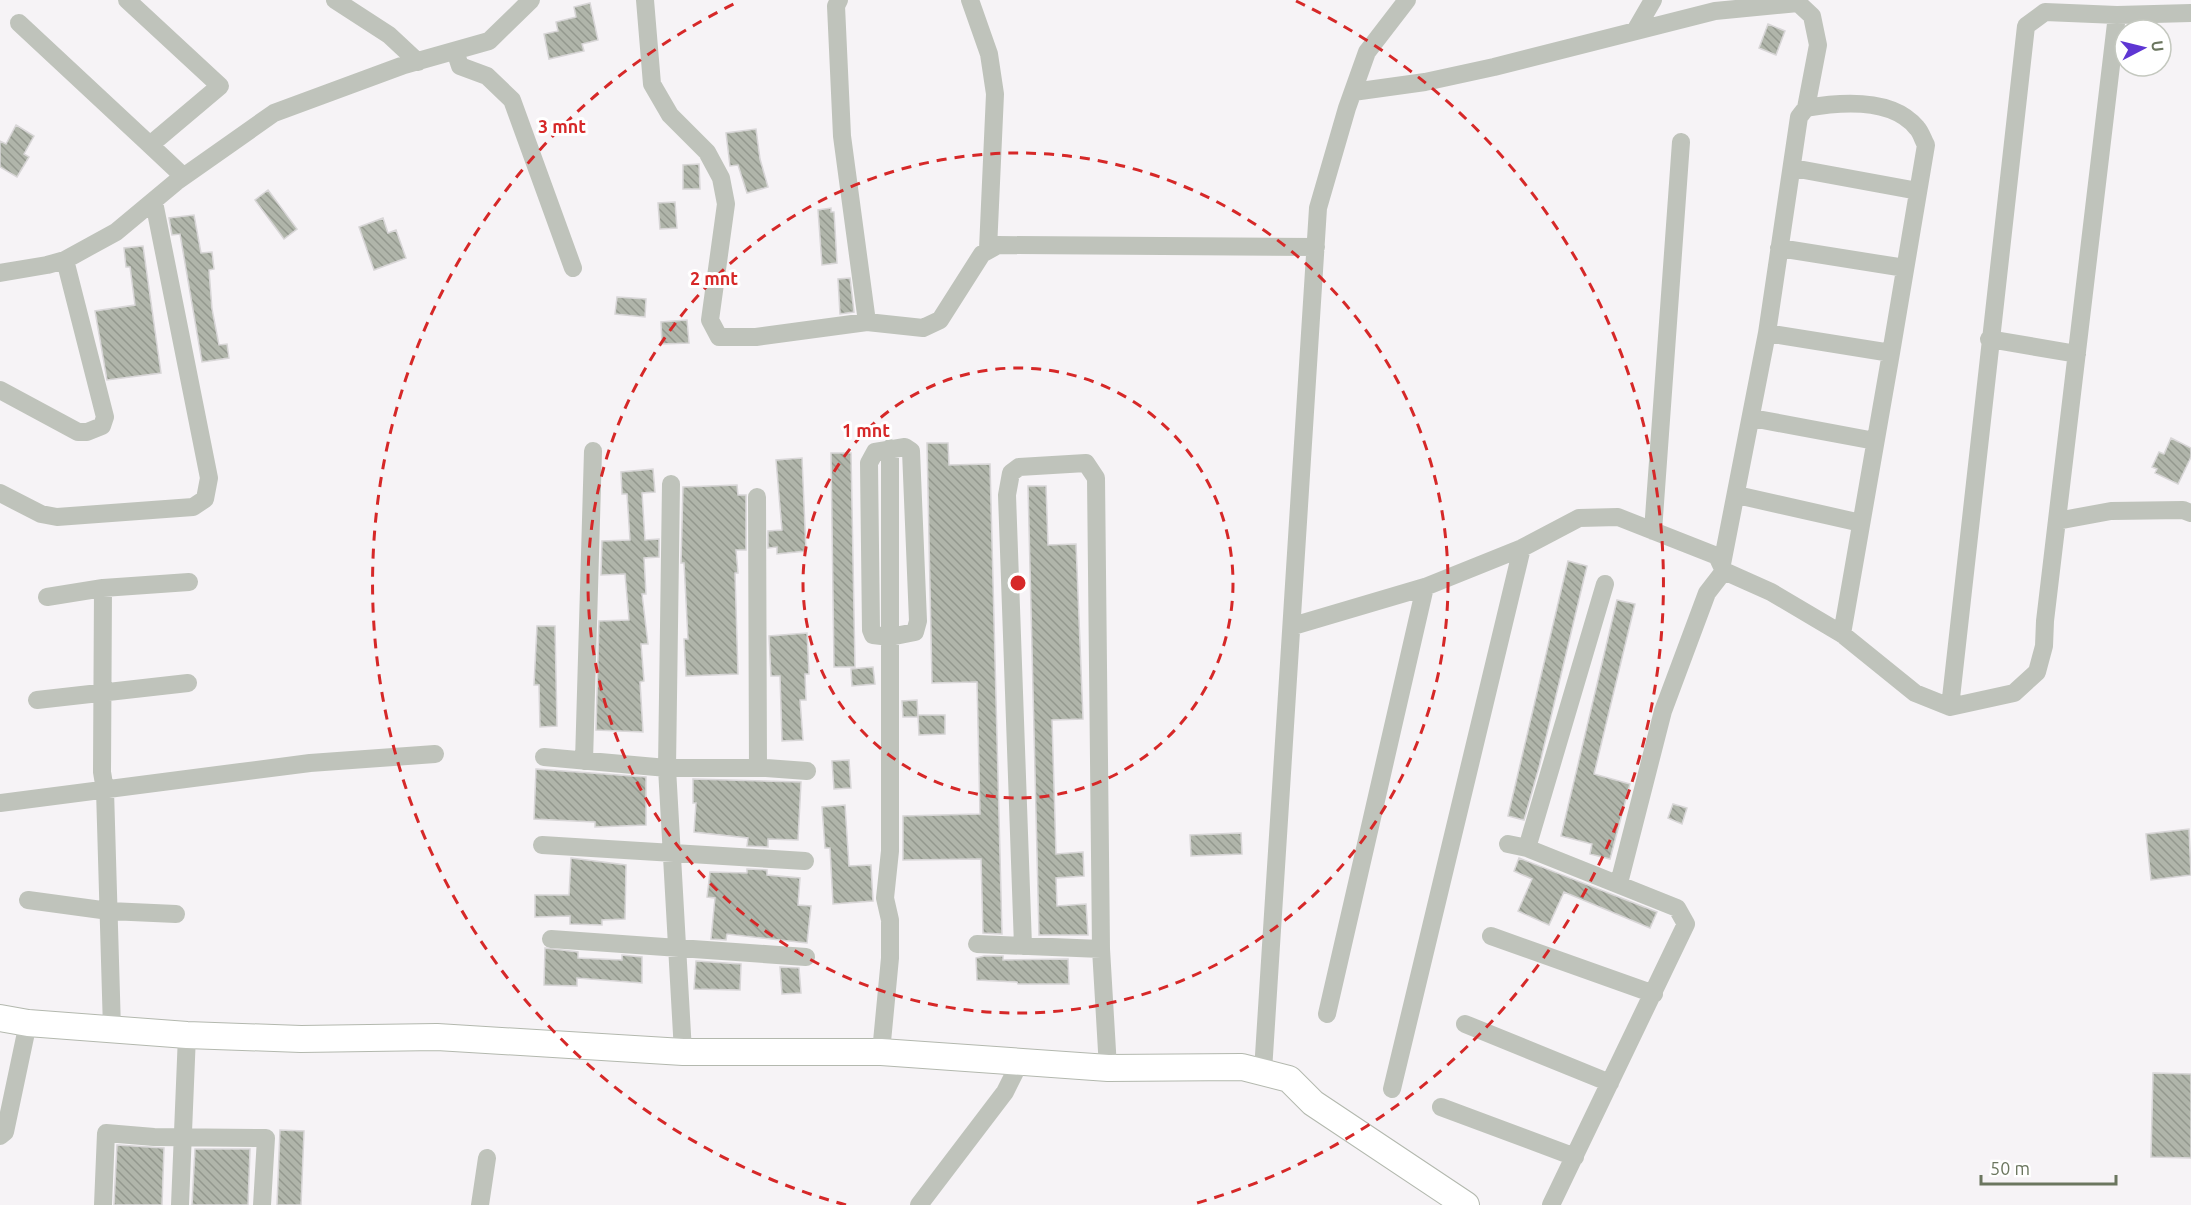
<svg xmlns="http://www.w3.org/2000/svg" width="2191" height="1205" viewBox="0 0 2191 1205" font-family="Ubuntu,sans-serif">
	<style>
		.building { fill: url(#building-back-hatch); stroke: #d8d6d7; stroke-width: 1.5 }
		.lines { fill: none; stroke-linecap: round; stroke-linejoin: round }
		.secondary-casing { stroke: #b3b8ae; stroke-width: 28 }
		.street { stroke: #bfc3bb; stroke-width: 18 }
		.secondary { stroke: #fff; stroke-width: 26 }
		.ring { fill: none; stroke: #d62828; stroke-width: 3; stroke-dasharray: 10 8 }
		.centre { fill: #d62828; stroke: #fff; stroke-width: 3 }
		.ring-label { font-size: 18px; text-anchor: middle; font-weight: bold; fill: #d62828; stroke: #fff; stroke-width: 6; stroke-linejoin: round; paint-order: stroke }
	</style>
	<defs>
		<pattern id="building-back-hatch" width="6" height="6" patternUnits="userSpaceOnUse" patternTransform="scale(1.5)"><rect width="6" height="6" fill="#b0b5aa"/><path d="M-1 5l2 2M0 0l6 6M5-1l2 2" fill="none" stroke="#93988e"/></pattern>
	</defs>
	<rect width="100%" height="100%" fill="#f6f3f6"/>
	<path class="building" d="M590,3L598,40L582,44L584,51L549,59L544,34L558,31L556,22L576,17L574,7Z
		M1768,24L1785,31L1776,55L1759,48Z
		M16,125L34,136L24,154L29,157L17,177L0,167V141L6,144Z
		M756,129L760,159L768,187L747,193L738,165L730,166L726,133Z
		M699,164L700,189H683V165Z
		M268,190L297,229L284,239L255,200Z
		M675,202L677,228L660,229L658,203Z
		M831,208V212H834L837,263L822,265L818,210Z
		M194,215L201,253L212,252L214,269L209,270L212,309L219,345L227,344L229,358L202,362L180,234L172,235L169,218Z
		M383,218L388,233L396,230L406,258L374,270L359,227Z
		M143,246L161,373L107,380L95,311L135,305L130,267H126L124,248Z
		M850,278L854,312L840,314L838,279Z
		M617,297L646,299L645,317L615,314Z
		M687,320L689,343L662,344L661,322Z
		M2171,438L2191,448V457L2178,484L2155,473L2157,469L2152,467L2159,452L2164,454Z
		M927,443H948L949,465L990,464L1002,934L983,933L981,859L903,860V816L980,814L977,682L932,683Z
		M831,453H851L855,667H834Z
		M802,458L806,551L777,554V547L768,548V531L782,530L776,460Z
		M653,469L655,492L642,493L645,540L659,539V557L644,558L646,594H642L648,644H641L644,681L640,682L643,732L596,730L599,621L629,620L625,574L601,575L602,541L630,540L627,494H622L621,472Z
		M737,485L738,495H746V550H736L738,573H735L738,674L686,676L684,639H688L684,563H681L683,487Z
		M1028,486H1046L1048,545L1076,544L1083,719L1052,720L1056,854L1083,852L1084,876L1056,878L1057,906L1086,904L1088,935H1039Z
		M1568,561L1587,566L1539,767L1524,820L1508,816Z
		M1617,600L1635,604L1594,774L1630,784L1610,859L1590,854L1592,844L1561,836Z
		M537,626H555L557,726L540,727L539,685H534Z
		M807,633L809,674H805L806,700H800L803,740L782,741L780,676H771L769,636Z
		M873,667L875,684L852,686L851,669Z
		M917,700L918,717H903L902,701Z
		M918,715H945V734L919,735Z
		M849,760L851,788L834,789L832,761Z
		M536,769L646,777V825L595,827V822L534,819Z
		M693,779L801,782L798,840L768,839V847L747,846L748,838L694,832L696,803H693Z
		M1673,804L1687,808L1682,824L1668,818Z
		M845,805L849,866L871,865L873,901L833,904L830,848H825L822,807Z
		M2189,829L2191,875L2151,880L2146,834Z
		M1241,833L1242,854L1191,856L1190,835Z
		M571,858L626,865L625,919L602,920V925L570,924V916L535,917V895H569Z
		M1519,858L1657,912L1650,928L1564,892L1549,925L1518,911L1532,879L1514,871Z
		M747,869L767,870V875L800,878L798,905L811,906L807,943L727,934L726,940L711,939L715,898L707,897L710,872L747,873Z
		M545,948L578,952V958L622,960V955L642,957V983L577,978V986L544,985Z
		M984,956H1003V960L1068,959L1069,984H1018L1017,982L977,980L976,958Z
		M696,961L741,964L740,990L694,989Z
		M780,967L799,968L801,993L782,994Z
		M2153,1073L2191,1074V1158L2151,1157Z
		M280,1130L304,1131L301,1205H277Z
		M117,1145L164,1148L162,1205H114Z
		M195,1149H250L248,1205H192Z"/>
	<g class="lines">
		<g class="secondary-casing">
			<path id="secondary" d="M0,1018L28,1023L187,1035L301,1039L437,1037L683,1052H881L1108,1068L1242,1067L1289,1079L1313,1103L1466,1205"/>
		</g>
		<path class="street" d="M127,0L220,86L150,145L183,176
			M335,0L389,35L418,62
			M645,0L652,84L670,115L707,152L721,178L726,204L710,320L719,337H756L867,322L923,328L940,320L982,254L998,245L1316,247
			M839,0L836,6L842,136L867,322
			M970,0L989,54L995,94L988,249
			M19,23L150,145
			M1635,31L1653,0
			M455,51L460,66L487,76L512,100L573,268
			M1353,92L1425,82L1494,67L1715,11L1798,3L1812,16L1818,45L1806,108
			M1793,168L1918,191
			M1779,248L1905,268
			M0,273L47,265L65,260L116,232L176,182L274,113L404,65L489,41L531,0
			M1767,333L1799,117L1806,108C1840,102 1892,97 1917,128C1921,132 1923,140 1926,145L1891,353
			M1989,339L2077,354
			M0,390L78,432H87L102,426L105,417L65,260
			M1752,418L1875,441
			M905,447L911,451L918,621L915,632L890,637L873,635L871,630L869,463L875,452Z
			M671,484L667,768L683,1052
			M0,493L41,514L57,517L193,507L205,499L209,478L154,202
			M1737,495L1861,523
			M757,497L758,768
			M2057,521L2111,511L2183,510L2191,513
			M1653,531L1681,142
			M1722,564L1767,333L1891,353L1842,634
			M103,588L102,772L105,790L112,1029
			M47,597L103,588L189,582
			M1293,626L1425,587L1522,548L1579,518L1618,517L1717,556L1724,571L1771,592L1842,634L1915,693L1950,707L2014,693L2037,672L2044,646L2045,621L2117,15
			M37,700L188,683
			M1950,707L2026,26L2045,12L2117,15L2191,13
			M544,757L667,768H766L807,771
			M584,761L593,451
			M0,803L310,763L435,754
			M1508,844L1527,848L1677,908L1686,924L1551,1205
			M542,845L805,861
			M1527,848L1605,584
			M1619,883L1663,711L1707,593L1724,571
			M28,900L109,911L176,914
			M1491,936L1654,994
			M551,939L806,957
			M977,944L1101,949
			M1023,946L1007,495L1011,473L1019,467L1086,463L1096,478L1101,949L1108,1068
			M1327,1014L1425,587
			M1465,1024L1610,1083
			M881,1052L890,958V920L885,898L890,851V448
			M1263,1071L1318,208L1347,108L1367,52L1407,0
			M1392,1089L1522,548
			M1441,1107L1575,1157
			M0,1136L5,1132L28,1023
			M103,1205L106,1133L154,1137L266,1138L262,1205
			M180,1205L187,1035
			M480,1205L487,1158
			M919,1205L1005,1092L1020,1062"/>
		<use href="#secondary" class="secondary"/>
	</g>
	<g class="ring">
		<circle cx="1018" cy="583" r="215"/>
		<circle cx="1018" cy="583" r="430"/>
		<path d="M846 1205A645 645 0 0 1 740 1M1296 1A645 645 0 0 1 1190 1205"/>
	</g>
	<circle cx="1018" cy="583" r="9" class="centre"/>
	<g class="ring-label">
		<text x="562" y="133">3 mnt</text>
		<text x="714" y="285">2 mnt</text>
		<text x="866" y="437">1 mnt</text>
	</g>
	<g transform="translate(2143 48) rotate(83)"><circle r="28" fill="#ffffff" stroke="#c4c8bf" stroke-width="1.5"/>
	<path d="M0-4.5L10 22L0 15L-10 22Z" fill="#5e36d3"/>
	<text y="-9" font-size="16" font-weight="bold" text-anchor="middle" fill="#6b765f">U</text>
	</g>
	<path d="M1981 1175v9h135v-9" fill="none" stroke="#6b765f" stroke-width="3"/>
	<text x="1990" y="1175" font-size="18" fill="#6b765f" stroke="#ffffff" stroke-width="4.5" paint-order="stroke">50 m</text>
</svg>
